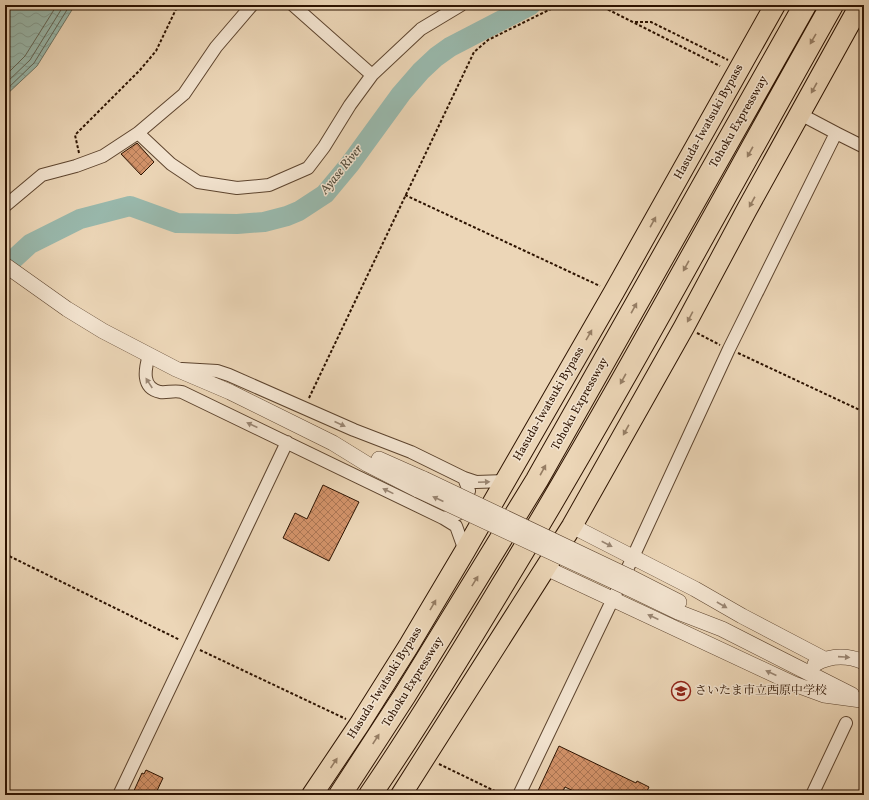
<svg xmlns="http://www.w3.org/2000/svg" width="869" height="800" viewBox="0 0 869 800" font-family="Vollkorn,'Noto Serif JP',serif">
	<style>
		.water { fill: url(#water-waves); stroke: #6e7768 }
		.lines { fill: none; stroke-linecap: round; stroke-linejoin: round }
		.shore { stroke: #636657; stroke-width: 1 }
		.river { stroke: #99b9ad; stroke-width: 20 }
		.building { fill: url(#building-cross-hatch); stroke: #2d1301 }
		.minor-casing { stroke: #5d442e; stroke-width: 14 }
		.tertiary-casing { stroke: #5d442e; stroke-width: 16 }
		.trunk-casing { stroke: #2d1301; stroke-width: 22 }
		.motorway-casing { stroke: #2d1301; stroke-width: 24 }
		.path { stroke: #2d1301; stroke-width: 2; stroke-dasharray: 3 2; stroke-linecap: butt }
		.minor { stroke: #f3e4d0; stroke-width: 12 }
		.tertiary { stroke: #f3e4d0; stroke-width: 15 }
		.trunk { stroke: #ecd6b7; stroke-width: 20 }
		.motorway { stroke: #ecd6b7; stroke-width: 22 }
		.tertiary-bridge-casing { stroke: #5d442e; stroke-width: 16; stroke-linecap: butt }
		.tertiary-bridge { stroke: #f3e4d0; stroke-width: 15 }
		.oneway { fill: #967e65 }
		.oneway2 { fill: #9a8673 }
		.labels { text-anchor: middle; dominant-baseline: central; stroke-width: 3; stroke-linejoin: round; paint-order: stroke }
		.street-label { font-size: 12px; fill: #2d1301; stroke: #f3e4d0 }
		.poi-label { font-size: 12px; fill: #2d1301; stroke: #f3e4d0; text-anchor: start }
		.water-label { font-size: 13px; font-style: italic; fill: #534d3d; stroke: #f3e4d0 }
	</style>
	<defs>
		<pattern id="water-waves" width="16" height="10" patternUnits="userSpaceOnUse"><rect width="16" height="10" fill="#99b9ad"/><path d="M0 5q4-4 8 0t8 0" fill="none" stroke="#849e93"/></pattern>
		<pattern id="building-cross-hatch" width="8" height="8" patternUnits="userSpaceOnUse"><rect width="8" height="8" fill="#d3936a"/><path d="M0 0l8 8M0 8l8-8" fill="none" stroke="#ac7755"/></pattern>
	</defs>
	<rect width="100%" height="100%" fill="#ecd6b7"/>
	<filter id="stains"><feTurbulence type="fractalNoise" baseFrequency=".005" numOctaves="4"/><feColorMatrix values="0 0 0 0 .2 0 0 0 0 .09 0 0 0 0 .02 0 0 0 .5 -.17"/></filter>
	<radialGradient id="worn" r=".72"><stop offset=".6" stop-color="#630" stop-opacity="0"/><stop offset="1" stop-color="#630" stop-opacity=".3"/></radialGradient>
	<path class="water" d="M5,5H75L37,66L5,96Z"/>
	<g class="lines">
		<path class="shore" d="M5,76L25,56L57,5
			M5,84L30,60L64,5
			M5,91L34,63L70,5"/>
		<path class="river" d="M5,267L30,244L80,219L130,206L177,223L237,224L264,222L287,216L299,211L325,194L350,164L401,94L421,71L436,57L450,47L531,5"/>
	</g>
	<path class="building" d="M137,143L154,162L141,175L121,154Z
		M323,485L359,502L329,561L283,538L295,513L307,519Z
		M559,746L636,783L637,781L649,787L645,795H582L565,787L561,795H536Z
		M146,770L163,778L155,795H132L142,773L144,774Z"/>
	<g class="lines">
		<g class="minor-casing">
			<path id="minor" d="M293,5L372,75
				M800,114L836,133
				M138,133L171,164L198,182L237,188L269,185L308,168L324,147L350,105L372,75L421,29L461,5
				M5,206L42,175L76,166L103,156L138,133L184,94L216,47L252,5
				M149,355C145,369 141,388 160,392C167,393 174,390 182,392L443,518L458,514L469,491L464,478L411,452L354,430L229,375L217,371L182,369
				M464,478L476,482L505,481
				M443,518L456,526L465,551
				M119,795L287,442
				M519,795L633,557L729,349L836,133L864,147
				M812,795L846,723"/>
		</g>
		<g class="tertiary-casing">
			<path id="tertiary" d="M5,265L67,309L103,331L176,369L230,392L333,443L367,464L418,490
				M379,459L424,479
				M572,526L695,589L742,616L824,659
				M546,568L794,684L824,695L861,700
				M630,577L679,602
				M626,587L678,612L722,629L852,695
				M815,664C831,655 847,655 864,662"/>
		</g>
		<g class="trunk-casing">
			<path id="trunk" d="M312,795L359,725L408,647L465,551L614,292L775,5
				M401,795L572,526L684,327L746,211L860,5"/>
		</g>
		<g class="motorway-casing">
			<path id="motorway" d="M340,795L405,695L537,480L805,5
				M370,795C416,728 458,659 500,589C617,397 722,200 832,5"/>
		</g>
		<path class="path" d="M599,5L720,66
			M635,22H651L728,60
			M79,153L75,135L140,70L156,51L178,5
			M405,195L600,286
			M697,333L720,345
			M738,353L864,412
			M309,398L474,52L488,40L559,5
			M5,554L180,640
			M200,650L346,719
			M439,764L503,795"/>
		<use href="#minor" class="minor"/>
		<use href="#tertiary" class="tertiary"/>
		<use href="#trunk" class="trunk"/>
		<use href="#motorway" class="motorway"/>
		<g class="tertiary-bridge-casing">
			<path id="tertiary-bridge" d="M424,479L630,577
				M418,490L626,587"/>
		</g>
		<use href="#tertiary-bridge" class="tertiary-bridge"/>
	</g>
	<defs><path id="oneway-solid" d="M-6-.8H1V-3.2L6.5 0L1 3.2V.8H-6Z"/></defs>
	<g class="oneway">
		<use href="#oneway-solid" transform="translate(813 39) rotate(120)"/>
		<use href="#oneway-solid" transform="translate(814 88) rotate(119)"/>
		<use href="#oneway-solid" transform="translate(750 152) rotate(119)"/>
		<use href="#oneway-solid" transform="translate(752 202) rotate(119)"/>
		<use href="#oneway-solid" transform="translate(653 222) rotate(-61)"/>
		<use href="#oneway-solid" transform="translate(686 266) rotate(119)"/>
		<use href="#oneway-solid" transform="translate(634 308) rotate(-61)"/>
		<use href="#oneway-solid" transform="translate(690 317) rotate(118)"/>
		<use href="#oneway-solid" transform="translate(589 335) rotate(-60)"/>
		<use href="#oneway-solid" transform="translate(623 379) rotate(119)"/>
		<use href="#oneway-solid" transform="translate(626 430) rotate(119)"/>
		<use href="#oneway-solid" transform="translate(543 470) rotate(-61)"/>
		<use href="#oneway-solid" transform="translate(475 581) rotate(-58)"/>
		<use href="#oneway-solid" transform="translate(433 605) rotate(-60)"/>
		<use href="#oneway-solid" transform="translate(376 739) rotate(-57)"/>
		<use href="#oneway-solid" transform="translate(334 763) rotate(-56)"/>
	</g>
	<g class="oneway2">
		<use href="#oneway-solid" transform="translate(149 383) rotate(-123)"/>
		<use href="#oneway-solid" transform="translate(340 424) rotate(24)"/>
		<use href="#oneway-solid" transform="translate(252 425) rotate(-155)"/>
		<use href="#oneway-solid" transform="translate(484 482) rotate(-3)"/>
		<use href="#oneway-solid" transform="translate(388 491) rotate(-154)"/>
		<use href="#oneway-solid" transform="translate(438 499) rotate(-155)"/>
		<use href="#oneway-solid" transform="translate(607 544) rotate(27)"/>
		<use href="#oneway-solid" transform="translate(722 605) rotate(30)"/>
		<use href="#oneway-solid" transform="translate(653 617) rotate(-155)"/>
		<use href="#oneway-solid" transform="translate(844 657) rotate(4)"/>
		<use href="#oneway-solid" transform="translate(771 673) rotate(-155)"/>
	</g>
	<defs>
		<g id="school-ring" transform="scale(1)"><circle r="9.5" fill="#f3e4d0" stroke="#8f2418" stroke-width="1.5"/><path d="M0-5L7-2L0 1L-7-2ZM-4 1L0 2.5L4 1V4Q0 6-4 4Z" fill="#8f2418"/></g>
	</defs>
	<g fill-rule="evenodd">
		<use href="#school-ring" x="681" y="691"/>
	</g>
	<g class="labels">
		<g class="street-label">
			<text transform="translate(709 122) rotate(-61)">Hasuda-Iwatsuki Bypass</text>
			<text transform="translate(739 122) rotate(-60)">Tohoku Expressway</text>
			<text transform="translate(549 404) rotate(-60)">Hasuda-Iwatsuki Bypass</text>
			<text transform="translate(580 404) rotate(-61)">Tohoku Expressway</text>
			<text transform="translate(413 682) rotate(-58)">Tohoku Expressway</text>
			<text transform="translate(385 683) rotate(-58)">Hasuda-Iwatsuki Bypass</text>
		</g>
		<g class="poi-label">
			<text x="695" y="691">さいたま市立西原中学校</text>
		</g>
		<g class="water-label">
			<text transform="translate(342 170) rotate(-51)">Ayase River</text>
		</g>
	</g>
	<rect width="869" height="800" fill="none" stroke="#ecd6b7" stroke-width="20"/>
	<rect x="6" y="6" width="857" height="788" fill="none" stroke="#2d1301" stroke-width="2"/>
	<rect x="10" y="10" width="849" height="780" fill="none" stroke="#2d1301"/>
	<rect width="100%" height="100%" filter="url(#stains)"/>
	<rect width="100%" height="100%" fill="url(#worn)"/>
</svg>
